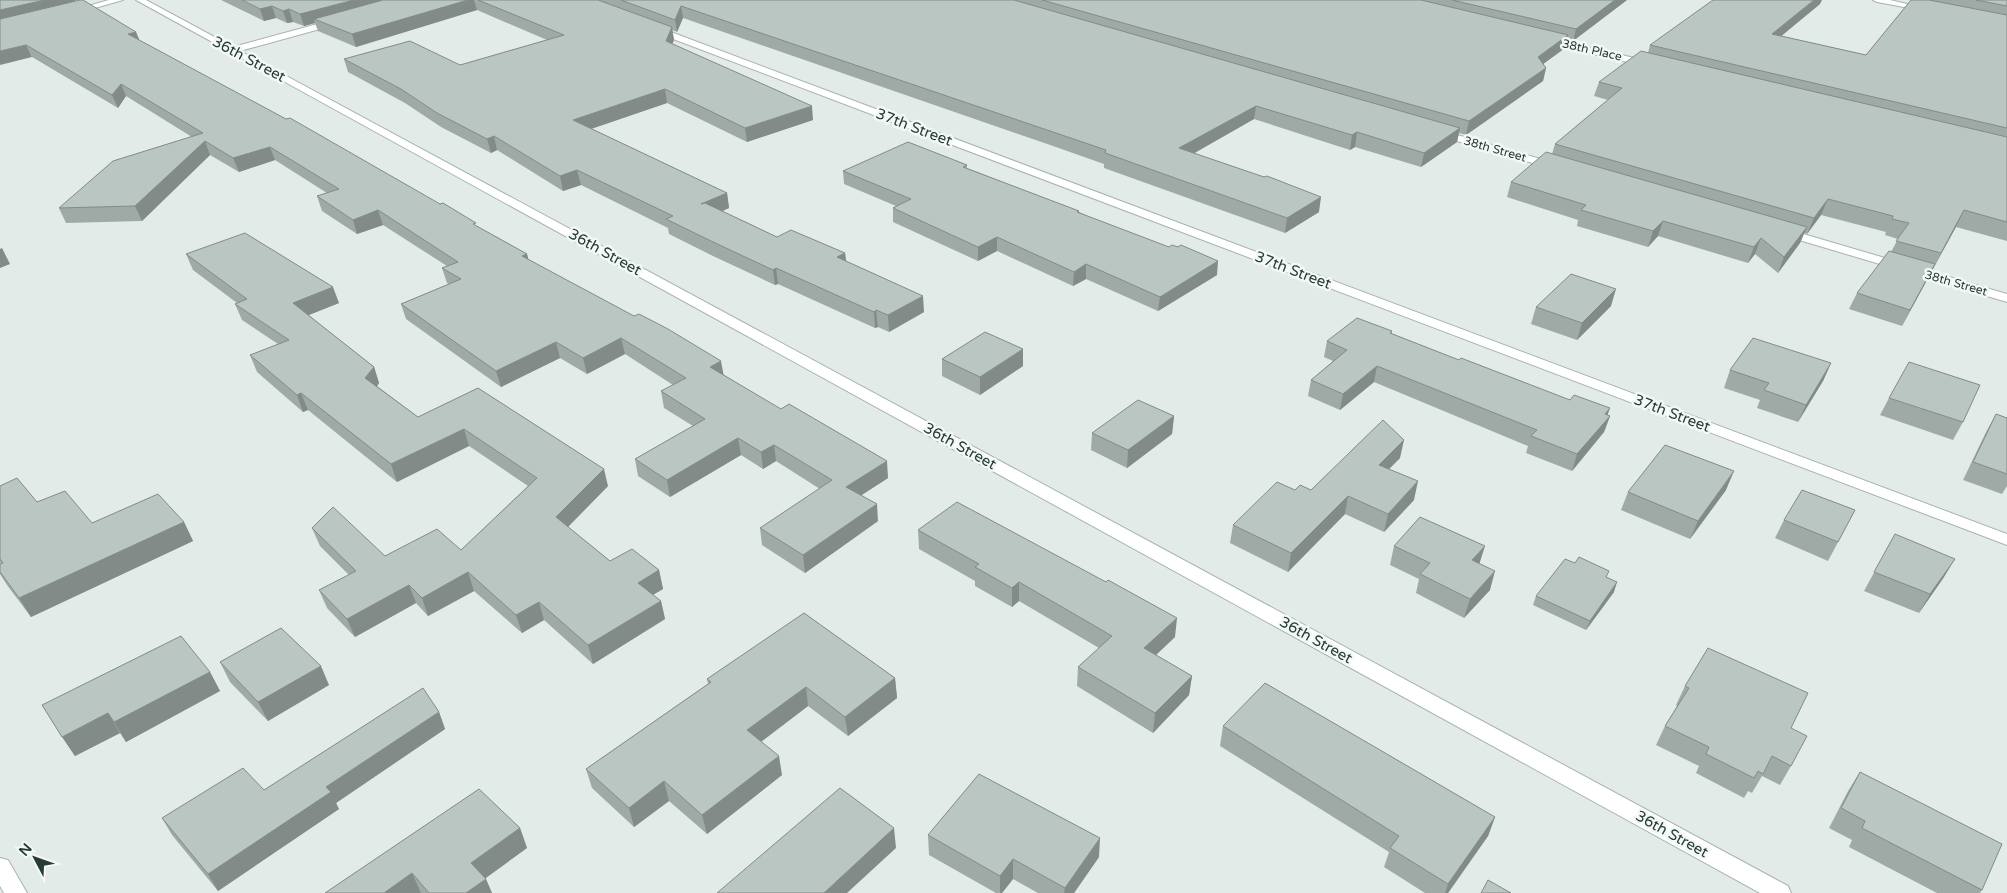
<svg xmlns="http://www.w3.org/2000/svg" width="2007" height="893" viewBox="0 0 2007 893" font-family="'Varela Round',sans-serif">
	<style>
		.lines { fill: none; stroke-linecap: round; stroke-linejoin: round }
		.minor-casing { stroke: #a6b3af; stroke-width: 2 }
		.minor { fill: #fff; fill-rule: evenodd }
		.wall { fill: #9faaa6 }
		.shaded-wall { fill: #828b87 }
		.building { fill: #b9c6c1; stroke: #828b87 }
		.labels { text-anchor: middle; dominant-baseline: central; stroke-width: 5; stroke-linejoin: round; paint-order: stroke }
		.far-street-label { font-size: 12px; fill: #253b35; stroke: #f3f8f6 }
		.street-label { font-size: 15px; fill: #253b35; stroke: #f3f8f6 }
	</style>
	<rect width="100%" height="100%" fill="#e3ebe8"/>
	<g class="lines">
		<g class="minor-casing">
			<path id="minor" d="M109,0H123L74,14L70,11Z
				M136,0H146L233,47L332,20H338V24L240,51L1788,886L1791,893H1760Z
				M1873,0H1890L1929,9L1925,11L1877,2Z
				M655,26L2007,534V545L652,31L651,29Z
				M1546,37L1651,62L1653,64L1648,67L1543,42V38Z
				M1440,130L1558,164L1559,166L1558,168H1550L1436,135L1435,133Z
				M1783,228L2007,294V302L1779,234L1777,232L1779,230Z
				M0,858L8,860L27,893H4L0,886Z"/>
		</g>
		<use href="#minor" class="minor"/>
	</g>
	<path class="wall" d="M0,0H75L76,1L136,32L139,40L527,254L528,259L724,375L888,478L861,495L878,521L805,573L762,545L760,528L820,489L776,461L763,469L741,455L670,497L638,476L635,459L693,426L664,408L661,391L673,385L625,354L587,374L560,358L501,387L406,319L401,304L449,284L447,283L442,268L447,266L383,225L357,234L322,211L317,196L327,193L275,160L239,172L210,155L142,221L66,223L59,208L192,137L126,96L118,108L32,57Z
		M221,0H1627L1573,41L1567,40L1565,48L1543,64L1546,68L1543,81L1466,135L1459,133L1457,142L1421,167L1355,147L1350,150L1254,119L1194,153L1319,212L1285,233L1104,168V164L1053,146L683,18L677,32L672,30L674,40L672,44L813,120L747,142L667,103L591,129L727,193L729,208L722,211L777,237L845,253L846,261L924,312L889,332L878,327L875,328L778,284L775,285L713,256L669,234L668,228L581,185L563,191L497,150L491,153L441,127L405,103L348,72L344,59L460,65L547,40L477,10L356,47L318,31L315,23L304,26L293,22L287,23L276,18L264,21Z
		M1911,0H2007V241L1956,227L1902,326L1849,309L1857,293L1891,252L1898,239L1885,235L1886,232L1821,215L1807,234L1804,233L1800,243L1778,273L1755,254L1748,263L1658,236L1648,247L1577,226L1578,220L1507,197L1511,182L1552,154L1555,144L1608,100L1594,96L1599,82L1648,53L1650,45L1820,4L1781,36L1866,55Z
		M967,165V168L1079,212L1217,275L1158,311L1086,279L1073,286L997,251L978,261L893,222V208L896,206L844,184L843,171Z
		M186,254L339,303L308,315L374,367L379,383L377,386L418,417L478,388L608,486L568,527L610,561L659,570L663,589L653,595L661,601L665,619L593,664L544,620L522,633L474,591L428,616L416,603L355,637L327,608L319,590L349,575L320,546L312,528L385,556L461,550L528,486L469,446L397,482L308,410L303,412L257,372L250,355L278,344L242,320L235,304L237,303L193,270Z
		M1611,306L1577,340L1531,324L1536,307Z
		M1392,331V334L1459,360L1570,400L1610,408L1607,415L1610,416L1604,432L1572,471L1526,453L1528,446L1374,382L1340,410L1308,396L1311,380L1333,361L1324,357L1327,341Z
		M942,359L1023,366L980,395L942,376Z
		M1831,363L1823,381L1798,422L1757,408L1760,400L1724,388L1730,370Z
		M1889,398L1963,422L1953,440L1880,415Z
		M1996,414L2007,418V486L2002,494L1963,480L1986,432Z
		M1174,416L1172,434L1127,468L1091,450L1092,433Z
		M1400,458L1389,469L1414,500L1384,532L1345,514L1288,572L1230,543L1233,525L1311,490Z
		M0,486L37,502L92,523L184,522L193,541L31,617L7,585L0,574V564H1L0,562Z
		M1726,490L1690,539L1621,510L1628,492Z
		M1855,510L1828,561L1775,538L1784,520Z
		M918,530L1175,637L1156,655L1192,676L1189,695L1153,733L1077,686L1078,667L1099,648L1019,601L1012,607L975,586V581L919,549Z
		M1895,534L1944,577L1919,613L1864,591Z
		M1394,546L1480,564L1490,590L1464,618L1416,593L1419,579L1390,565Z
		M1607,577L1614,592L1586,630L1533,605L1536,596Z
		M220,662L329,685L268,721L230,682Z
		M210,672L220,691L126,742L120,733L75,756L42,705Z
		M895,678L897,698L848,736L808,706L761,742L782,775L707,834L669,801L634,827L592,788L586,769L708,684L707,679Z
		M1685,686L1791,728V766L1780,785L1762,776L1752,793L1748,791L1744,798L1696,773L1699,766L1656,745L1665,726L1677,706L1676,705Z
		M439,712L445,729L336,803L339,809L218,891L172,835L162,818L264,790Z
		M1223,726L1495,817L1488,836L1448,893H1425L1384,867L1389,852L1220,746Z
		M1860,772L1982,890L1980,893H1937L1849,847L1852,840L1829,828L1848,791Z
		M520,828L527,848L485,878L492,893H325Z
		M928,835L1099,857L1074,893H1038L1013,879L1002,893H996L929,855Z"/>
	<path class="shaded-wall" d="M45,0H75L78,5L0,23V10Z
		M354,0H403L314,19L315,23L304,26L300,14Z
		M468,0H474L477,10L356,47L352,34Z
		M1615,0H1627L1573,41L1576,29Z
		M1814,0H1822L1820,4L1767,48L1772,34Z
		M272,6L276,18L264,21L260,9Z
		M681,6L683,18L677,32L675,20Z
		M289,9L293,22L287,23L283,11Z
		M672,27L674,40L668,54L666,41Z
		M136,32L141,44L128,34Z
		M1568,35L1565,48L1535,70L1538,57Z
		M26,45L32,57L0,65V51Z
		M1546,68L1543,81L1466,135L1469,121Z
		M121,84L126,96L118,108L112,95Z
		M665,89L667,103L576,134L573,120Z
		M812,106L813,120L747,142L745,128Z
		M1256,106L1254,119L1177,163L1179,148Z
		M1460,128L1457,142L1421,167L1424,153Z
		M1357,132L1355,147L1350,150L1352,135Z
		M494,136L497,150L491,153L487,139Z
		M205,141L210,155L142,221L135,206Z
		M270,147L275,160L239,172L233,158Z
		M577,170L581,185L563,191L560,176Z
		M727,193L729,208L703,220L701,204Z
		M1321,197L1319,212L1285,233L1287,218Z
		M1828,199L1821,215L1807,234L1814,218Z
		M378,210L383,225L357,234L353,220Z
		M1964,210L1956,227L1932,270L1941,253Z
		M1663,221L1658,236L1648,247L1653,231Z
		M1807,227L1800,243L1778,273L1784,257Z
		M997,237V251L978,261V247Z
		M1761,238L1755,254L1748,263L1754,247Z
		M2,248L10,264L0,268V249Z
		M845,253L847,269L837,257Z
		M527,254L531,269L522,256Z
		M1218,261L1217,275L1158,311L1160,297Z
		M1086,264V279L1073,286L1074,272Z
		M1935,264L1927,280L1902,326L1910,310Z
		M776,268L778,284L775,285L773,270Z
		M333,287L339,303L299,319L293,303Z
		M1616,289L1611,306L1577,340L1582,323Z
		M923,296L924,312L889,332L888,315Z
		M876,310L878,327L875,328L874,312Z
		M621,338L625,354L587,374L583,358Z
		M556,342L560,358L501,387L496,371Z
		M1023,349V366L980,395V377Z
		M721,361L724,377L710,367Z
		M1831,363L1823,381L1798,422L1806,405Z
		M1377,366L1374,382L1340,410L1343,394Z
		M374,367L379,383L371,395L365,378Z
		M301,393L308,410L303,412L297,395Z
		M1610,408L1605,422L1610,416L1604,432L1572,471L1577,454Z
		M1174,416L1172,434L1127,468L1128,450Z
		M464,429L469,446L397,482L391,464Z
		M738,438L741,455L670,497L667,480Z
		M1404,440L1400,458L1375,483L1379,465Z
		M774,445L776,461L763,469L761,452Z
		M887,461L888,478L848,504L846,487Z
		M604,469L608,486L560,535L556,517Z
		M1734,471L1726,490L1690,539L1698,521Z
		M1418,481L1414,500L1384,532L1388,514Z
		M1348,496L1345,514L1288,572L1291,553Z
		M877,504L878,521L805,573L803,555Z
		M184,522L193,541L31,617L19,598Z
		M1485,546L1479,565L1472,560Z
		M1955,559L1944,577L1919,613L1930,594Z
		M659,570L663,589L642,601L638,583Z
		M1495,571L1490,590L1464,618L1470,599Z
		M468,572L474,591L428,616L422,598Z
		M1019,582V601L1012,607V588Z
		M1617,582L1614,592L1586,630L1590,621Z
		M409,585L416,603L355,637L347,619Z
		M661,601L665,619L593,664L588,645Z
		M539,602L544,620L522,633L516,615Z
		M1177,618L1175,637L1143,667L1144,648Z
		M321,666L329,685L268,721L258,702Z
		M210,672L220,691L126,742L114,722Z
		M1192,676L1189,695L1153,733L1155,713Z
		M895,678L897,698L848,736L845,717Z
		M806,687L808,706L750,750L747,730Z
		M439,712L445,729L336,803L339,809L218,891L208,874L326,787Z
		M108,713L120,733L75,756L62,737Z
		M779,756L782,775L707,834L702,815Z
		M664,781L669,801L634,827L629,808Z
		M1495,817L1488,836L1448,893H1445L1448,884Z
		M520,828L527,848L479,883L471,863Z
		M894,828L896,848L847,893H824Z
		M1100,838L1099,857L1074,893H1064L1065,888Z
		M1013,859V879L1002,893H1000V876Z
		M412,873L421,893H384Z
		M486,879L492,893H466Z"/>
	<path class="building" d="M0,0H45L0,10Z
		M80,0H83L136,32L128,34L286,119L290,118L440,204L443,203L476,223L473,224L527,254L522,256L634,316L639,314L668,329L721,361L710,367L781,409L789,404L887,461L846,487L877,504L803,555L760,528L832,480L774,445L761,452L738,438L667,480L635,459L705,419L661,391L686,378L621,338L583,358L556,342L496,371L401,304L461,279L442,268L458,262L378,210L353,220L317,196L339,189L270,147L233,158L205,141L135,206L59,208L113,161L203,133L121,84L112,95L26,45L0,51V19Z
		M242,0H354L300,14L289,9L283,11L272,6L260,9Z
		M383,0H468L352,34L314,19Z
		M478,0H598L672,27L666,41L812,106L745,128L665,89L573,120L727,193L701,204L705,203L777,237L791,230L845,253L837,257L923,296L888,315L876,310L874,312L776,268L773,270L711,241L666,219L673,216L577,170L560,176L494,136L487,139L437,113L401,89L344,59L410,41L460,65L564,35Z
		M621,0H1014L1460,128L1424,153L1357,132L1352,135L1256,106L1179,148L1264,177L1267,176L1321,197L1287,218L1105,153L1106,150L1053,132L681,6L675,20Z
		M1042,0H1421L1568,35L1538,57L1546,68L1469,121Z
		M1452,0H1615L1576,29Z
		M1713,0H1814L1772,34L1866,55L1911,0H1929L2007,15V128L1650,45Z
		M1976,0H2007V6Z
		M1641,51L2007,137V222L1964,210L1941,253L1896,241L1909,223L1892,219L1893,216L1828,199L1814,218L1555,144L1622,88L1599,82Z
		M908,142L967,165L963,167L1079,211L1077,212L1169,247L1172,245L1178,247L1181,245L1218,261L1160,297L1086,264L1074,272L997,237L978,247L893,208L911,199L843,171Z
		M1546,152L1807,227L1784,257L1761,238L1754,247L1663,221L1653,231L1581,210L1586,205L1511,182Z
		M245,233L333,287L293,303L374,367L365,378L418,417L478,388L604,469L556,517L610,561L632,549L659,570L638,583L661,601L588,645L539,602L516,615L468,572L422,598L409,585L347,619L319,590L356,571L312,528L333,507L385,556L437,529L461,550L537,478L464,429L391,464L301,393L297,395L250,355L289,340L235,304L247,299L186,254Z
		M1889,251L1935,264L1910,310L1857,293Z
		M1571,274L1616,289L1582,323L1536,307Z
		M1357,318L1392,331L1390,333L1459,360L1461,358L1570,400L1574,395L1610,408L1605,414L1610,416L1577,454L1531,436L1537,430L1377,366L1343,394L1311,380L1347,350L1327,341Z
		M985,332L1023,349L980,377L942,359Z
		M1753,338L1831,363L1806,405L1764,390L1769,383L1730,370Z
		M1909,362L1980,385L1963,422L1889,398Z
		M1138,400L1174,416L1128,450L1092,433Z
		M1996,414L2007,418V474L1973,462Z
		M1383,420L1404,440L1379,465L1418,481L1388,514L1348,496L1291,553L1233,525L1277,482L1295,490L1300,485L1311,490Z
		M1665,445L1734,471L1698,521L1628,492Z
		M17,478L37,502L65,491L92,523L158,494L184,522L19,598L0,572V564L3,563L0,559V486Z
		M1802,490L1855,510L1838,542L1784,520Z
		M957,502L1106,582L1108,580L1177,618L1144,648L1192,676L1155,713L1078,667L1112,636L1019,582L1012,588L975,567L979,564L918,530Z
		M1420,517L1485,546L1472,560L1495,571L1470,599L1420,574L1430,563L1394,546Z
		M1895,534L1955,559L1930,594L1874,572Z
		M1579,557L1609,571L1606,577L1617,582L1590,621L1536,596L1565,559L1575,563Z
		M804,613L895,678L845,717L806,687L747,730L779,756L702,815L664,781L629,808L586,769L711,682L707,679Z
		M281,628L321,666L258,702L220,662Z
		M181,636L210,672L114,722L108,713L62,737L42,705Z
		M1708,648L1808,693L1791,728L1807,736L1791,766L1772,756L1763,774L1758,771L1754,778L1706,754L1709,747L1665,726L1689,688L1685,686Z
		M1265,683L1495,817L1448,884L1390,848L1399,836L1223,726Z
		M423,688L439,712L326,787L331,792L208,874L162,818L243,768L264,790Z
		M1860,772L2002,844L1982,890L1862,828L1865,821L1841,808Z
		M979,774L1100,838L1065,888L1013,859L1000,876L928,835Z
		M840,788L894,828L824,893H717Z
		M479,789L520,828L471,863L486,879L466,893H429L412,873L384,893H325Z
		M1488,880L1511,893H1481Z"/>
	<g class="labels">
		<g class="far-street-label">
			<text transform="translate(1592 50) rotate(13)">38th Place</text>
			<text transform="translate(1495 149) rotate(16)">38th Street</text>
			<text transform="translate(1956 283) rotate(16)">38th Street</text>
		</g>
		<g class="street-label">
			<text transform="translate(249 59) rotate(28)">36th Street</text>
			<text transform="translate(914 127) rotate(21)">37th Street</text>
			<text transform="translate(605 252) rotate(29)">36th Street</text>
			<text transform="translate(1293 270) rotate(21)">37th Street</text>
			<text transform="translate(1672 413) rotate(21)">37th Street</text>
			<text transform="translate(960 446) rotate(29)">36th Street</text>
			<text transform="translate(1316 640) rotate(29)">36th Street</text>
			<text transform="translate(1672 834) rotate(29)">36th Street</text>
		</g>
	</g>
	<g transform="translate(35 858) rotate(311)" stroke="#f3f8f6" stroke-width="4" paint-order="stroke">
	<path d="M0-4L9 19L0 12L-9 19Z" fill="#253b35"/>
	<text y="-8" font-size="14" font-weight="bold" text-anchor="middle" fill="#253b35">N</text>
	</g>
</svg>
